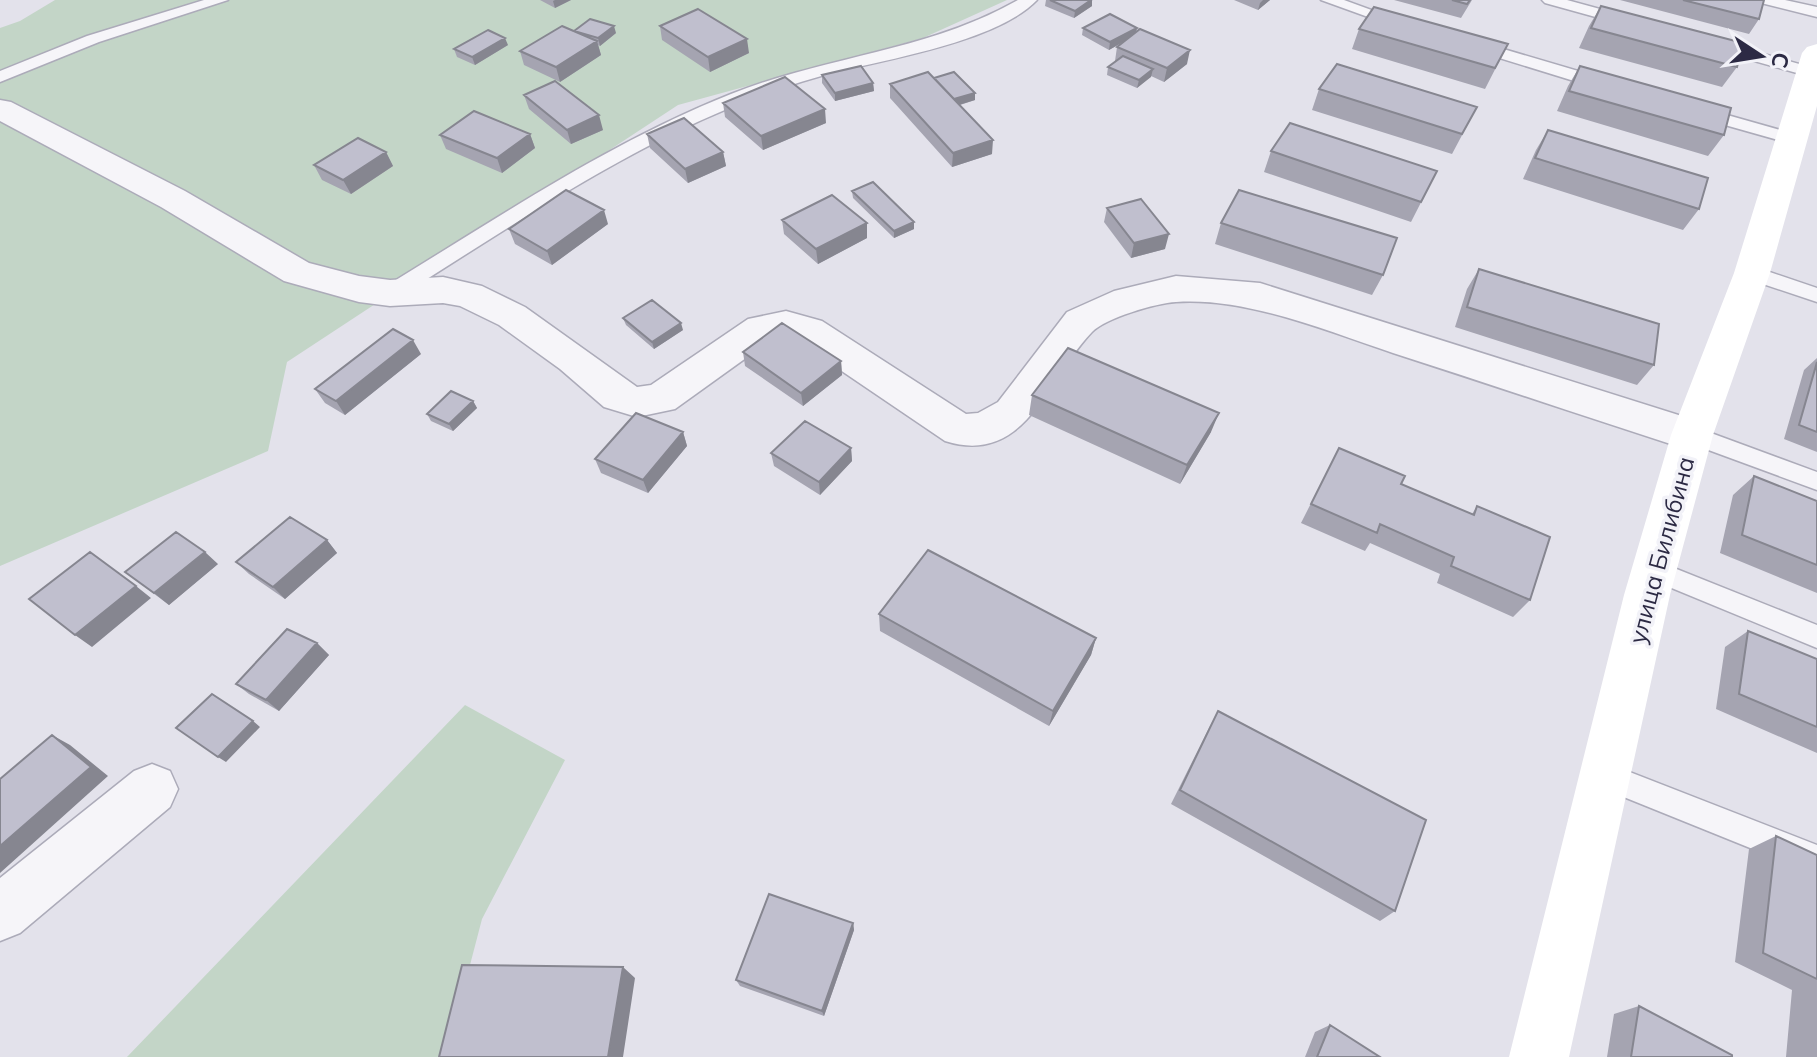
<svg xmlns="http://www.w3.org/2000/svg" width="1817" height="1057" viewBox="0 0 1817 1057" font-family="Mulish,sans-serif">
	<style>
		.green { fill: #c3d5c7 }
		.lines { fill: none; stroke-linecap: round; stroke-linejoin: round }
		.service-casing { stroke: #acabb9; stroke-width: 3 }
		.minor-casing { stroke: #acabb9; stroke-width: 3 }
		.service { fill: #f6f5f9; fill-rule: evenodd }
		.minor { fill: #f6f5f9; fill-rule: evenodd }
		.secondary { fill: #fff; fill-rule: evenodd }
		.wall { fill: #a5a4b1 }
		.shaded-wall { fill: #868690 }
		.building { fill: #c0bfce; stroke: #868690; stroke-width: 2 }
		.labels { text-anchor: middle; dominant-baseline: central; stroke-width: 7; stroke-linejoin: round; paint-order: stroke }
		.street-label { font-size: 24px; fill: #2c2a44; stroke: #f2f2f8 }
	</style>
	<rect width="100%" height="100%" fill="#e3e2eb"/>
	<path class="green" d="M55,0H1007L923,38L678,105L287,362L268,451L0,566V28L20,21Z
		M465,705L565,760L482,919L446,1057H127Z"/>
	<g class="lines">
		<g class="service-casing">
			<path id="service" d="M204,0H228L99,42L0,82V71L87,36Z
				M1018,0H1037C1000,39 896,58 844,70C679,110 539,209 397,298H383L380,293L383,288C496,219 608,143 731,94C826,56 929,51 1018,0Z
				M1321,0H1344L1407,23L1405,26H1393Z
				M1542,0H1567L1633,18L1636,21L1628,26L1545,3Z
				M1758,0H1785L1817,7V17L1761,3Z
				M1710,39L1817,69V75L1811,77L1704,47L1702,44Z
				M1473,40L1612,81L1614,85L1612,89H1600L1467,48L1465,45Z
				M1699,107L1798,135L1801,139L1792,144L1693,116L1690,112L1693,108Z
				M1752,266L1817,288V302L1745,278L1742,273Z
				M1692,426L1817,472V490L1684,441L1681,435L1684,429Z
				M1654,560L1817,625V648L1645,577L1642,570L1645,563Z
				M1604,762L1817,845V875L1594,785L1590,775L1594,765Z"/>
		</g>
		<g class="minor-casing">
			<path id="minor" d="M0,100L11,102L185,191L309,263L359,276L390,280L443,277L482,286L525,307L637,387L651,385L748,319L786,311L822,321L966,414L978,413L998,402L1067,312L1114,291L1176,276L1260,283L1707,424L1713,435L1707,446L1692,451C1592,419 1493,385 1393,353C1327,331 1246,297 1176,302C1156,303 1106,318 1092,332C1048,377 1026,467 945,441L796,340L786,337L771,340L675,409L637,417L604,407L560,369L499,325L460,306L443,303L390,306L359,302L284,281L161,207L0,121Z
				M152,764L170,771L178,789L170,807L20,933L0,941V878L134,771Z"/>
		</g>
		<use href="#service" class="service"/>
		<use href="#minor" class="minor"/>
		<path class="secondary" d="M1817,44V106L1770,273L1713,435L1670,595L1569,1057H1509L1624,595L1671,435L1734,273L1802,53L1807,47Z"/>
	</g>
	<path class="wall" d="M540,0H571L555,8Z
		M1046,0H1092V6L1074,18L1045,6Z
		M1234,0H1270L1258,10Z
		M1394,0H1472L1461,18Z
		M1620,0H1764L1759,19L1749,34Z
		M1601,6L1737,67L1722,87L1579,48L1589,26Z
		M660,26L749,53L710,72L662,40Z
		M1083,28H1137L1136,33L1187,64L1164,82L1151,76L1137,88L1107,75L1108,67L1116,61H1115L1117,47L1125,41L1109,50L1082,35Z
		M1359,29L1508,44L1485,89L1352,49Z
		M574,31L616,33L600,46L598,45L601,55L560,82L524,65L520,51Z
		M508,45L475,65L457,57L454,49Z
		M1580,66L1724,135L1708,156L1557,111L1568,86Z
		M822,75L873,83L874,91L835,101L822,83Z
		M934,78L975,100L960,105L992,154L952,167L890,98V84Z
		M1319,89L1477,107L1452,154L1312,110Z
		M524,95L603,130L571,144L529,109Z
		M723,103L826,123L763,150L725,117Z
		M1548,130L1699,209L1683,230L1523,179L1536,150Z
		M530,134L535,148L502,173L446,149L440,135Z
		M647,134L723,152L726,166L688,183L650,148Z
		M1271,151L1437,171L1411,222L1264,172Z
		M386,152L393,166L351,194L322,180L314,165Z
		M852,191L914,222V229L894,238L853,198Z
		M1107,208L1165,249L1131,258L1104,222Z
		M782,220L867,238L818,264L784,234Z
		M1221,223L1383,275L1372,295L1215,244Z
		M608,224L552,265L515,244L509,229Z
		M1479,269L1654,365L1637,385L1455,327L1467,289Z
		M623,318L683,330L654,349L626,325Z
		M743,352L841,361L842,375L803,406L745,366Z
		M421,354L345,415L325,403L315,389Z
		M1817,358V452L1784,439L1804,370Z
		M1032,395L1211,432L1180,484L1029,415Z
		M473,401L477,408L453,431L431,421L427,414Z
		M683,432L687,446L648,493L601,473L595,459Z
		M851,448L852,461L820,495L774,466L771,453Z
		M1339,448L1401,484L1472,514L1477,506L1530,600L1513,617L1437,583L1440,574L1370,543L1365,551L1301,523Z
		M1754,476L1817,501V593L1720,553L1733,495Z
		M327,540L337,553L285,599L249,574L236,562Z
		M218,564L169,605L125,572Z
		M879,614L1096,638L1091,655L1049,726L880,631Z
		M1748,631L1817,659V753L1716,709L1725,647Z
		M317,643L329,655L279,711L249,694L236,684Z
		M1218,711L1395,911L1380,921L1171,804L1210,726Z
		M1776,836L1817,855V1057H1786L1792,990L1735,962L1749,849Z
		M853,923L854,930L824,1016L740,986L736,980Z
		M1639,1006L1732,1057H1607L1614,1014Z
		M1330,1025L1380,1057H1305L1315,1032Z"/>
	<path class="shaded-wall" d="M555,0H571L555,8L553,1Z
		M1091,0H1092V6L1074,18L1075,11Z
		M1263,0H1270L1258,10L1260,3Z
		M614,26L616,33L600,46L598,38Z
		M1137,28L1135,35L1109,50L1110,42Z
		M505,38L508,45L475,65L472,57Z
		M747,39L749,53L710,72L708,57Z
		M597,41L601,55L560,82L556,67Z
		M1190,50L1187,64L1164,82L1167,68Z
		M1153,69L1151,77L1137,88L1139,80Z
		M873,83L874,91L835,101V93Z
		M975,93V100L949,108V101Z
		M825,109L826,123L763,150L761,136Z
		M599,115L603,130L571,144L567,130Z
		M530,134L535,148L502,173L497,158Z
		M993,140L992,154L952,167L953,153Z
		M386,152L393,166L351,194L343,180Z
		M723,152L726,166L688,183L685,169Z
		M604,210L608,224L552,265L547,251Z
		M914,222V229L894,238V231Z
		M867,223V238L818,264L816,249Z
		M1169,234L1165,249L1131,258L1134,243Z
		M681,323L683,330L654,349L652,342Z
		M413,340L421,354L345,415L336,401Z
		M841,361L842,375L803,406L801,393Z
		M473,401L477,408L453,431L449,424Z
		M1219,413L1211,432L1180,484L1187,465Z
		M683,432L687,446L648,493L643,480Z
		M851,448L852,461L820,495L819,482Z
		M327,540L337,553L285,599L273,587Z
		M205,552L218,564L169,605L154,593Z
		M136,586L151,598L92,647L75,635Z
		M1096,638L1091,655L1049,726L1053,711Z
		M317,643L329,655L279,711L266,700Z
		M253,721L260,727L226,762L218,757Z
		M52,735L70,745L108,776L0,873V846Z
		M853,923L854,930L824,1016L822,1011Z
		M623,967L635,978L623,1057H608Z"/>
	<path class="building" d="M1050,0H1091L1075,11Z
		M1452,0H1470L1467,4Z
		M1683,0H1764L1759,19Z
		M1601,6L1743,43L1737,67L1591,28Z
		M1374,7L1508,44L1495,68L1359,29Z
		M698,9L747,39L708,57L660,26Z
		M1110,14L1137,28L1110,42L1083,28Z
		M590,19L614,26L598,38L574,31Z
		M562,26L597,41L556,67L520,51Z
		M1140,29L1190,50L1167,68L1117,47Z
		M488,30L505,38L472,57L454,49Z
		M1123,56L1153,69L1139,80L1108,67Z
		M1337,64L1477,107L1462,134L1319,89Z
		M861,66L873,83L835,93L822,75Z
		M1580,66L1731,108L1724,135L1569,91Z
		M928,72L993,140L953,153L890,84Z
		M954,72L975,93L954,99L934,78Z
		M785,77L825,109L761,136L723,103Z
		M555,81L599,115L567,130L524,95Z
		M474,111L530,134L497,158L440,135Z
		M684,118L723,152L685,169L647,134Z
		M1290,123L1437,171L1421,202L1271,151Z
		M1548,130L1708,178L1699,209L1535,158Z
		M358,138L386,152L343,180L314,165Z
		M873,182L914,222L894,231L852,191Z
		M566,190L604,210L547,251L509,229Z
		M1239,190L1397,238L1383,275L1221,223Z
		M832,195L867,223L816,249L782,220Z
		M1141,199L1169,234L1134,243L1107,208Z
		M1479,269L1659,324L1654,365L1467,307Z
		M652,300L681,323L652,342L623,318Z
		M782,323L841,361L801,393L743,352Z
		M393,329L413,340L336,401L315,389Z
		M1068,348L1219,413L1187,465L1032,395Z
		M1817,362V432L1799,425Z
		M451,391L473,401L449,424L427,414Z
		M636,413L683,432L643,480L595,459Z
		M805,421L851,448L819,482L771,453Z
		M1339,448L1405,476L1401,484L1474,515L1477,506L1550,537L1530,600L1451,566L1454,557L1380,524L1377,533L1311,504Z
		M1754,476L1817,501V565L1742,535Z
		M290,517L327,540L273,587L236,562Z
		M176,532L205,552L154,593L125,572Z
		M928,550L1096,638L1053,711L879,614Z
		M90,552L136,586L75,635L29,599Z
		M287,629L317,643L266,700L236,684Z
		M1748,631L1817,659V727L1739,694Z
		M212,694L253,721L218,757L176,728Z
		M1218,711L1426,820L1395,911L1180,790Z
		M52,735L91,767L0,846V779Z
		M1776,836L1817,855V979L1763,953Z
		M769,894L853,923L822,1011L736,980Z
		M462,965L623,967L608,1057H439Z
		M1639,1006L1732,1055V1057H1631Z
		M1330,1025L1380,1057H1317Z"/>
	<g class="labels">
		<g class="street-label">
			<text transform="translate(1661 550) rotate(-75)">улица Билибина</text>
		</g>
	</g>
	<g transform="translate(1761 56) rotate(102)" stroke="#f2f2f8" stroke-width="6" paint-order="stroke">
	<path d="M0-6L14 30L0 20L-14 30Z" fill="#2c2a44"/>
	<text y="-12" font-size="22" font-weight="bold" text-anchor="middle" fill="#2c2a44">С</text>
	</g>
</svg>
